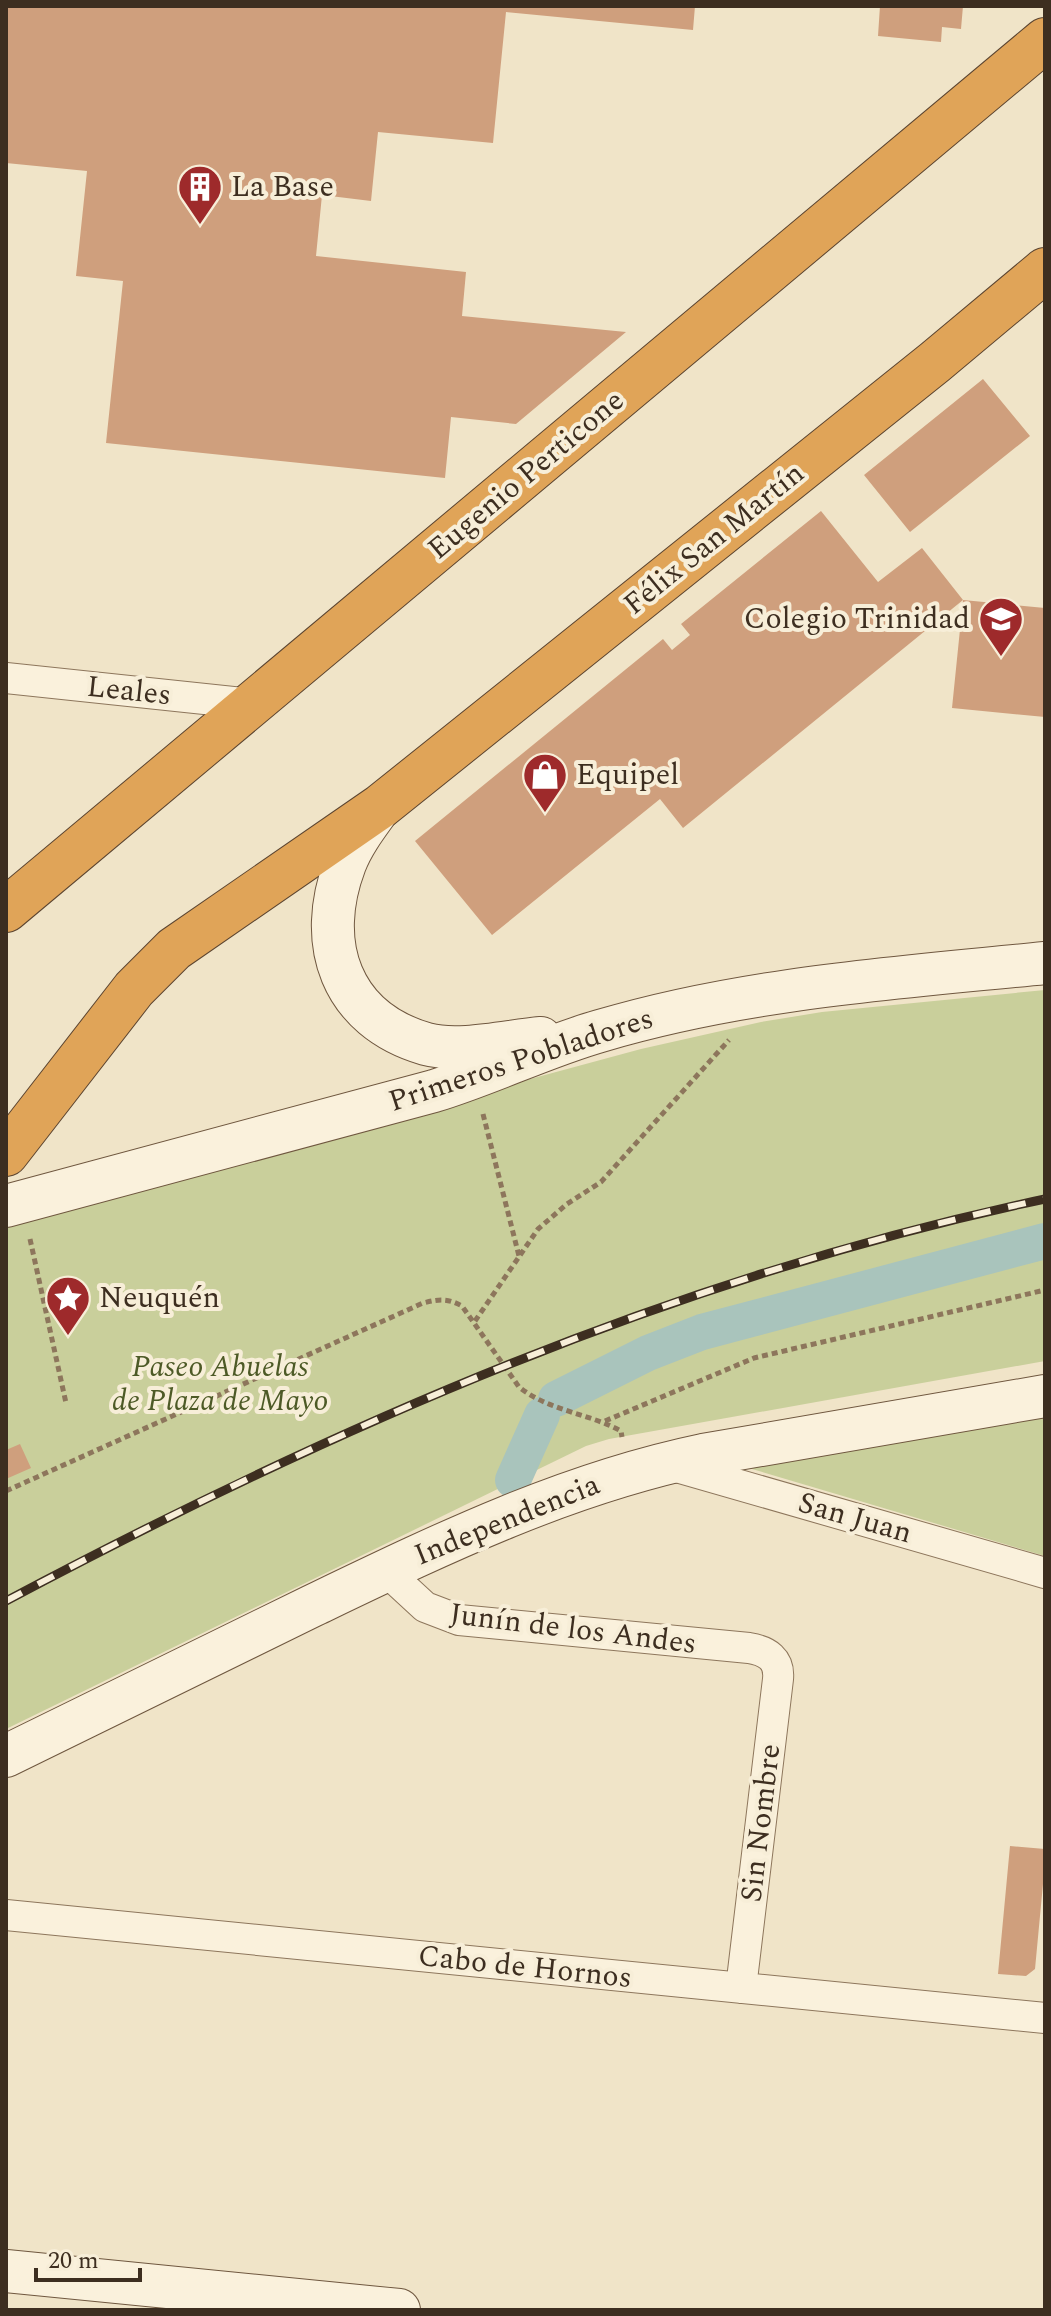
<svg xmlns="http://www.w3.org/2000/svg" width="1051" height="2316" viewBox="0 0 1051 2316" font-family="Spectral,serif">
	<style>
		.green { fill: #c9cf9b }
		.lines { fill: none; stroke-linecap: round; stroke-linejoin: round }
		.canal { stroke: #a9c4bc; stroke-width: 36 }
		.building { fill: #cf9f7d }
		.street-casing { stroke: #8d765c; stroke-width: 32 }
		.secondary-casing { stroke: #6f573f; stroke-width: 44 }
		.highway-casing { stroke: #5b4430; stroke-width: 46 }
		.path { stroke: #8d765c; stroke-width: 5; stroke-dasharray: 6 4; stroke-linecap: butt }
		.street { stroke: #faf1dc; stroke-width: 30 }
		.secondary { stroke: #faf1dc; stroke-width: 42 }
		.highway { stroke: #e0a458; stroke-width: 44 }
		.rail-casing { stroke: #3d2e20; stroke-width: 9 }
		.rail { stroke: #f7eed8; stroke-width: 6; stroke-dasharray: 18; stroke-linecap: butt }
		.labels { text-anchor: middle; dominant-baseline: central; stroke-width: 8; stroke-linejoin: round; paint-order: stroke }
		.poi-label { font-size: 30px; fill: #3d2e20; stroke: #f7eed8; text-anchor: start }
		.street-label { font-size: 30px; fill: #3d2e20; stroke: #f7eed8 }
		.park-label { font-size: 30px; font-style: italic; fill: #4d5a26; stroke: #f7eed8 }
	</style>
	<rect width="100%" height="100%" fill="#f0e4c8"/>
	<path class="green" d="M1045,990V1361L609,1439L586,1446L6,1729V1223L33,1213L641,1049L761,1022L822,1012Z
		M1045,1418V1556L742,1466L1029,1420Z"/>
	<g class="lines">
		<path class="canal" d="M556,1399L648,1353L702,1332L1045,1241
			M513,1480L542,1415"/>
	</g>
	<path class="building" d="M6,6H695L693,30L506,12L493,143L378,132L371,201L322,195L316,256L466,272L462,316L626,332L516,424L451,417L445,478L106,443L123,281L76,276L87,171L6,163Z
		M880,6H963L961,29L942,27L941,42L878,36Z
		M983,379L1030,436L910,532L864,475Z
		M821,511L878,582L922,548L963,600L683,828L660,799L492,935L415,841L663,639L672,650L690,635L681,624Z
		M963,600L1045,608V717L952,708Z
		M20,1444L31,1468L6,1479V1450Z
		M1010,1846L1045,1849V1884H1043L1035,1969L1026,1976L998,1974Z"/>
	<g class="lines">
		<g class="street-casing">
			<path id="street" d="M6,678L252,704
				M670,1465L1045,1573
				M386,1571L425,1607L459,1620L749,1648C767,1651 780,1659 778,1679L741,1988
				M6,1915L1045,2018"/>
		</g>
		<g class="secondary-casing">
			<path id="secondary" d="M380,807C367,825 353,843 345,864C315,943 340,1019 426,1044C459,1053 507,1041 541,1038
				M6,1206L434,1091C490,1074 544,1047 600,1031C744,988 896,978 1045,963
				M6,1756C108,1706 210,1656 312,1606C439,1545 564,1484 703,1455L1045,1396
				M6,2271L399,2310"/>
		</g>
		<g class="highway-casing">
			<path id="highway" d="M6,910L1045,40
				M6,1154L134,989L174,949L381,806L935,362L1045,270"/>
		</g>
		<path class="path" d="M483,1114L519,1256
			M30,1239L66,1403
			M475,1321L538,1229L567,1204L601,1182L729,1040
			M605,1421L754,1358L1045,1290
			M6,1491L423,1303C439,1299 447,1298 462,1306L519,1387C549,1411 588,1413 621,1431L622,1437"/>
		<use href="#street" class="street"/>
		<use href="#secondary" class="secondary"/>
		<use href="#highway" class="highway"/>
		<g class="rail-casing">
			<path id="rail" d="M6,1601C335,1426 679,1276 1045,1199"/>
		</g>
		<use href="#rail" class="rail"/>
	</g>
	<defs>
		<g id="building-pin" transform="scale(2.3)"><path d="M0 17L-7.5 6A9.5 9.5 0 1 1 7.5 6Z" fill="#9e2a2b" stroke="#f7eed8"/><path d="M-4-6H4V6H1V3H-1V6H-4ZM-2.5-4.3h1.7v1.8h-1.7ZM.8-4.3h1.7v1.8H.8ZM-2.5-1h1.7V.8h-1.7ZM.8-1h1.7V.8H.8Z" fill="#fff"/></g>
		<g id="school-pin" transform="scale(2.3)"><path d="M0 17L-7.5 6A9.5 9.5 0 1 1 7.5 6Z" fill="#9e2a2b" stroke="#f7eed8"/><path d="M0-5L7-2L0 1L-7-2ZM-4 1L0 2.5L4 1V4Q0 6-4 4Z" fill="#fff"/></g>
		<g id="shop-pin" transform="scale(2.3)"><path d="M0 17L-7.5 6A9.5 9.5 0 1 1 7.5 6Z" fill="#9e2a2b" stroke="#f7eed8"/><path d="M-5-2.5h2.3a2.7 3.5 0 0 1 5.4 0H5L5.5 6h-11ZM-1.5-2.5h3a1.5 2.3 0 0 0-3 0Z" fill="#fff"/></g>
		<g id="sight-pin" transform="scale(2.3)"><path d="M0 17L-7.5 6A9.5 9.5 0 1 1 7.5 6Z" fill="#9e2a2b" stroke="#f7eed8"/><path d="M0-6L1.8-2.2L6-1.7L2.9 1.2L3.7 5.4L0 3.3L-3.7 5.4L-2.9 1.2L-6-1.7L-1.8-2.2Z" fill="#fff"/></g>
	</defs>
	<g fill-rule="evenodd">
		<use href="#building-pin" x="200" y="187"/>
		<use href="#school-pin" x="1001" y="619"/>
		<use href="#shop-pin" x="545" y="775"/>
		<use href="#sight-pin" x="68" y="1298"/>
	</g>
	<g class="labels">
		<g class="poi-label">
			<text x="231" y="187">La Base</text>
			<text x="970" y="619" text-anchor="end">Colegio Trinidad</text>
			<text x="576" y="775">Equipel</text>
			<text x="99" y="1298">Neuquén</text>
		</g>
		<g class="street-label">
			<text transform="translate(526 475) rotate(-40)">Eugenio Perticone</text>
			<text transform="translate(714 539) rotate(-39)">Félix San Martín</text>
			<text transform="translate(129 691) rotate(6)">Leales</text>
			<text transform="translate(521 1060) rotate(-18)">Primeros Pobladores</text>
			<text transform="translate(855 1518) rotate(16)">San Juan</text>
			<text transform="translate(507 1520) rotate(-22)">Independencia</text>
			<text transform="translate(573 1629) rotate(7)">Junín de los Andes</text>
			<text transform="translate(761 1823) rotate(-83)">Sin Nombre</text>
			<text transform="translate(525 1967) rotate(6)">Cabo de Hornos</text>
		</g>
		<g class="park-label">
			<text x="220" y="1367">Paseo Abuelas<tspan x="220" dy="34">de Plaza de Mayo</tspan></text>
		</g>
	</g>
	<rect width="1051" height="2316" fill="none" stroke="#3d2e20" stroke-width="16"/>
	<path d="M36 2268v12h104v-12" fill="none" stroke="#3d2e20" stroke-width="4"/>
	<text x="48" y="2268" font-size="24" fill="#3d2e20" stroke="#f7eed8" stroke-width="6" paint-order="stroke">20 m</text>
</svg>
